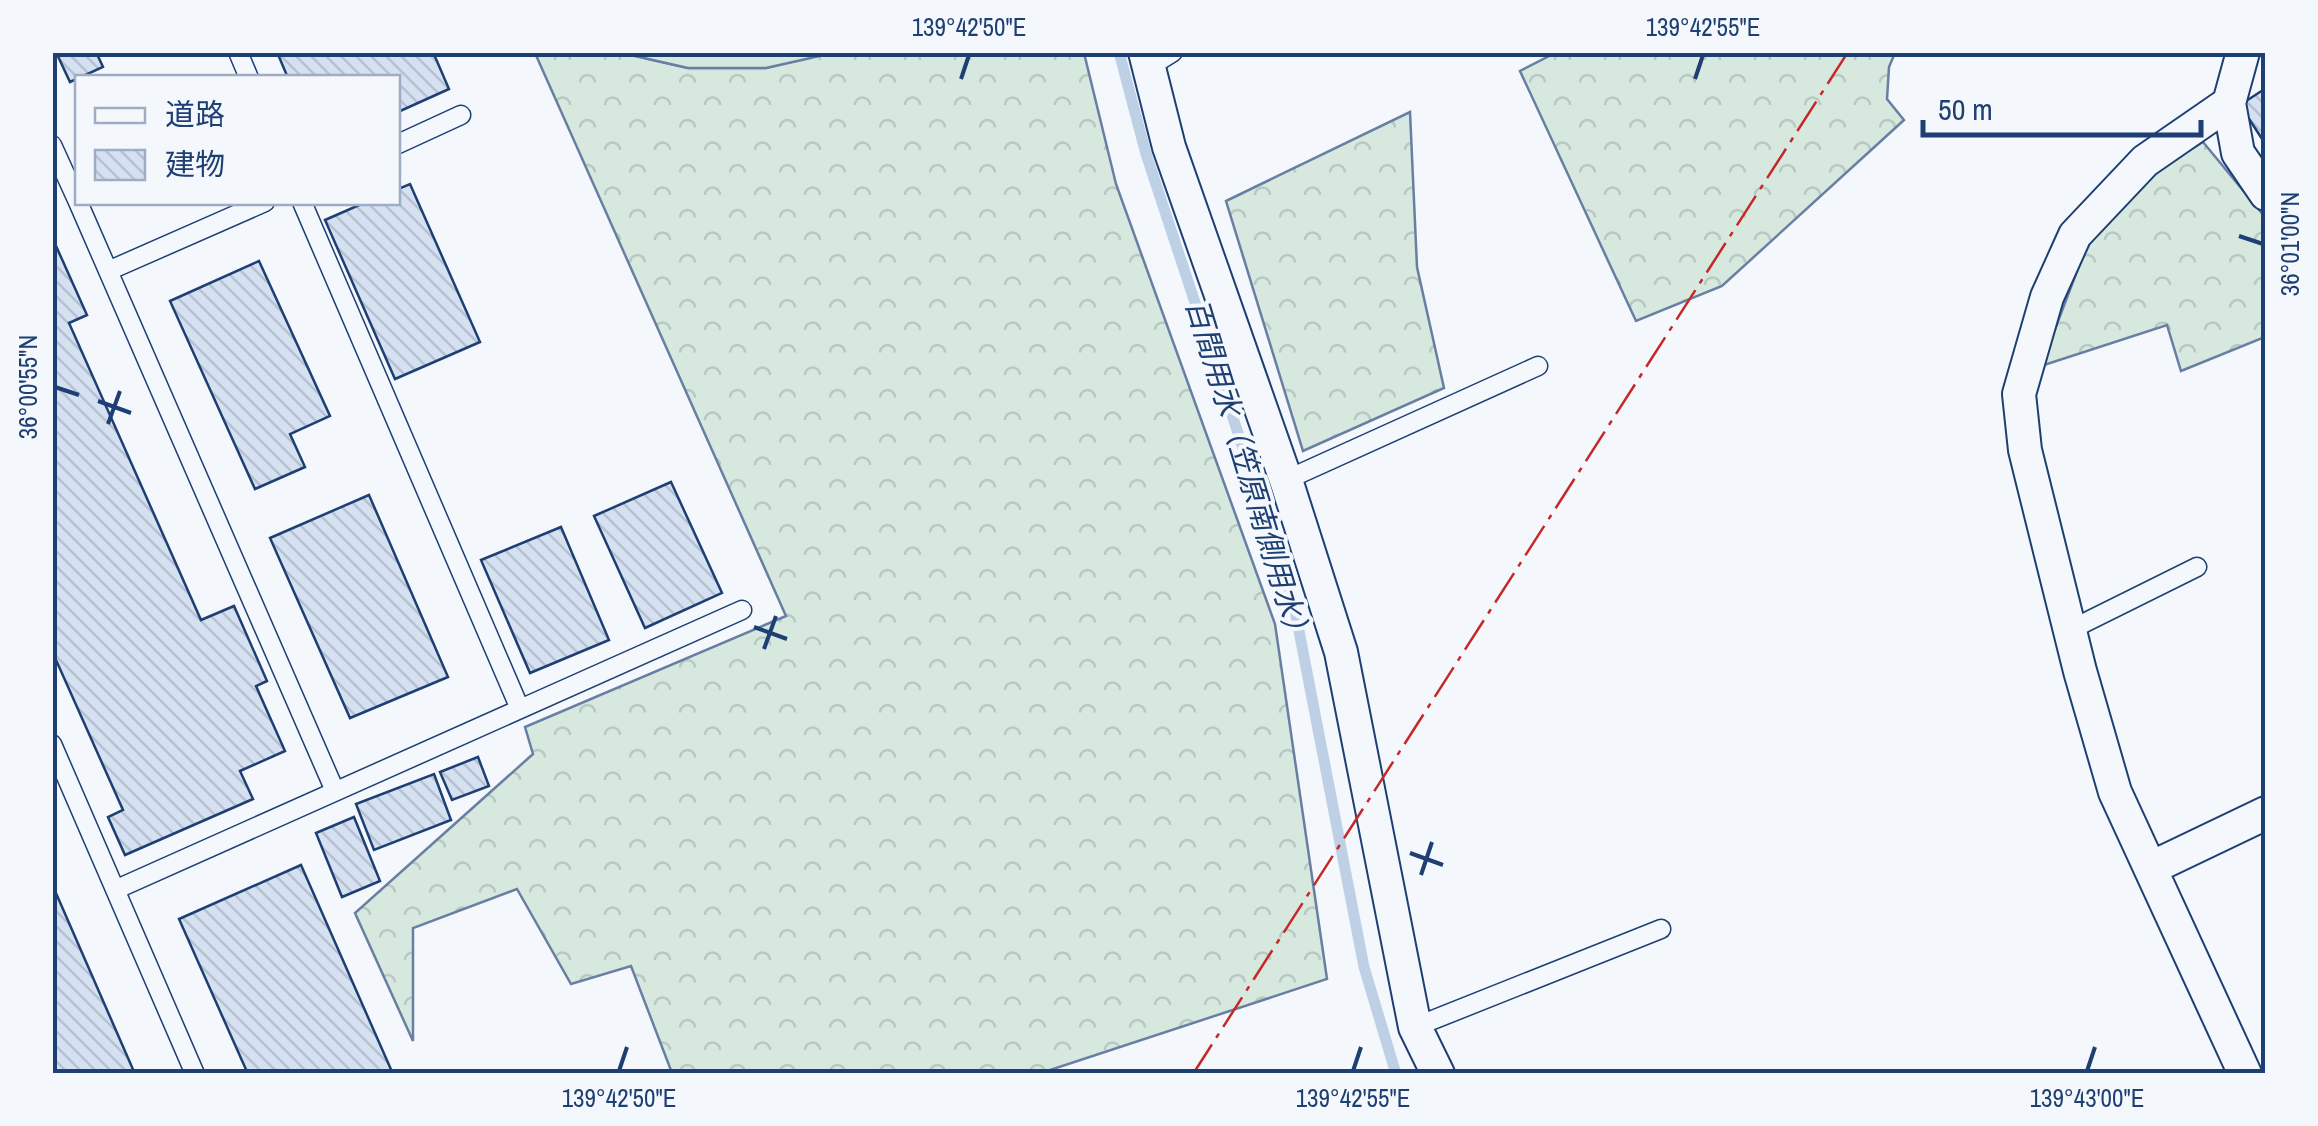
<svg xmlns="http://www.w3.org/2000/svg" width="2318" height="1126" viewBox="0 0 2318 1126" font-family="'Archivo Narrow','Noto Sans JP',sans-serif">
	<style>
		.forest { fill: url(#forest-crowns); stroke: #687fa3; stroke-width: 2.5 }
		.pitch { fill: #d7e8df; stroke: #687fa3; stroke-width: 2.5 }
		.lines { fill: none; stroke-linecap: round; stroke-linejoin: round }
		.stream { stroke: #bed0e5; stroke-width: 11 }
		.building { fill: url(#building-back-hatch); stroke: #1d3f73; stroke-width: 2.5 }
		.service-casing { stroke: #1d3f73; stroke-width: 21 }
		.minor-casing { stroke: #1d3f73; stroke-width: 36 }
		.service { stroke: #f4f7fb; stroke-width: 18 }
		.minor { stroke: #f4f7fb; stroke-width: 32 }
		.power { stroke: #c62828; stroke-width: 2.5; stroke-dasharray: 35 8 5 8; stroke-linecap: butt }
		.ticks { fill: none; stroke: #1d3f73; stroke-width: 4 }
		.labels { text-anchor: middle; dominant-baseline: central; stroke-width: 8; stroke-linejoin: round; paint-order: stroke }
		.water-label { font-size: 30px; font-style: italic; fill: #1d3f73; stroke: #f4f7fb }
		.neatline { fill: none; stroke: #1d3f73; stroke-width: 4 }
		.ticks-label { font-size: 25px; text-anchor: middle; fill: #1d3f73 }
	</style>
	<defs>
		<pattern id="forest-crowns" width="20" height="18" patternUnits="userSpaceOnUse" patternTransform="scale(2.5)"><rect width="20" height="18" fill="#d7e8df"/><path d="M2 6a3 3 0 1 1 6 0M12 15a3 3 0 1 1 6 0" fill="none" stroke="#b8c8c3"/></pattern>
		<pattern id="building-back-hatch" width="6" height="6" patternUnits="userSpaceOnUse" patternTransform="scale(2.5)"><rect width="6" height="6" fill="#d5e0f0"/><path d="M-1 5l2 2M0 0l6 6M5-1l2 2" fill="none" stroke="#b6c1d1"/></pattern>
	</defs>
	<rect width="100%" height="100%" fill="#f4f7fb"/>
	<path class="forest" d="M833,52L1084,53L1116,184L1275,624L1327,979L1041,1073H672L631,966L571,984L517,889L413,928V1041L355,913L533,754L525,727L786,616L535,53H622L688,68H766Z
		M1557,52L1895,53L1889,67L1887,99L1904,120L1722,286L1636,321L1520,71Z
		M1410,112L1417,267L1444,388L1303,451L1226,201Z
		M2203,142L2265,217V337L2181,371L2167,325L2041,366L2087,245L2153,172Z"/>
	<path class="pitch" d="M622,53H833L766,68H688Z"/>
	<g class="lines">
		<path class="stream" d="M1119,52L1146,154L1293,600L1364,967L1396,1074"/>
	</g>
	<path class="building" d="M56,52H96L103,67L70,82Z
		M277,52H433L449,89L398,112V78H288Z
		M2266,88V145L2240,105Z
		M410,184L480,342L395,379L325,220L366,202H398V189Z
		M52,237L87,315L69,323L201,620L234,606L267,681L256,686L285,751L240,771L253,799L125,855L108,817L123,810L52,651Z
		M259,261L330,416L290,434L305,467L255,489L170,301Z
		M671,482L722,593L645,628L594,516Z
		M369,495L448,677L350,718L270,538Z
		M561,527L609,640L530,673L481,560Z
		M478,757L489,786L452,800L440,772Z
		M434,774L451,820L374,850L356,804Z
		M354,817L380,881L342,897L316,833Z
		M301,865L393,1074H248L179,919Z
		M52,884L135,1074H52Z"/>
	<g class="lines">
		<g class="service-casing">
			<path id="service" d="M238,52L249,78
				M1149,67L1173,52
				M398,144L461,115
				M52,145L78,202
				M78,202L335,791
				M302,202L520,709
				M108,271L265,202
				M1286,480L1538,366
				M2070,630L2197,567
				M52,744L195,1074
				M117,889L742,610
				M1415,1027L1661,929"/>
		</g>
		<g class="minor-casing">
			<path id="minor" d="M1145,52L1169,147L1286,480L1341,652L1415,1027L1438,1074
				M2243,52L2229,103L2238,153L2266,194
				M2229,103L2145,161L2075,235L2047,297L2019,394L2025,450L2080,671L2115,792L2245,1074
				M2151,868L2266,813"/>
		</g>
		<use href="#service" class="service"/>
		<use href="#minor" class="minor"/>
		<path class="power" d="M1193,1074L1848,52"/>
	</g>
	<path class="ticks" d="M961,79L969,55M1695,79L1703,55M2239,236L2263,244M55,387L79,395M98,401L131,413M108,424L120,391M754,627L787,639M764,649L776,616M1410,853L1443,865M1421,875L1432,842M619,1071L627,1047M1353,1071L1361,1047M2087,1071L2095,1047"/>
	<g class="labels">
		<g class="water-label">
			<text transform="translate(1249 472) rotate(73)">百間用水（笠原南側用水）</text>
		</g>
	</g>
	<rect width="2318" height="1126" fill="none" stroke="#f4f7fb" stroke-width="110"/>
	<rect x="75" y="75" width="325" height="130" fill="#f4f7fb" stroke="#9eadc5" stroke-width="2.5"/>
	<rect x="95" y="108" width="50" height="15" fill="#f4f7fb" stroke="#9eadc5" stroke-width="2.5"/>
	<text x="165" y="125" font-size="30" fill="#1d3f73">道路</text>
	<rect x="95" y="150" width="50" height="30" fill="url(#building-back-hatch)" stroke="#9eadc5" stroke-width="2.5"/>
	<text x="165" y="175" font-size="30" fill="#1d3f73">建物</text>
	<path d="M1923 120v15h278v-15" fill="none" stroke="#1d3f73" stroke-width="5"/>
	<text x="1938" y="120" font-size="30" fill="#1d3f73" stroke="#f4f7fb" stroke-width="8" paint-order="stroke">50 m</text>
	<rect x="55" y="55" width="2208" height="1016" class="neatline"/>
	<g class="ticks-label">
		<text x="969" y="36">139°42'50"E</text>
		<text x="1703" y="36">139°42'55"E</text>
		<text transform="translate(2290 244) rotate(-90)" y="9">36°01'00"N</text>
		<text transform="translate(28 387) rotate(-90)" y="9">36°00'55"N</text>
		<text x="619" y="1107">139°42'50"E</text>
		<text x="1353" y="1107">139°42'55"E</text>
		<text x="2087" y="1107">139°43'00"E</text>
	</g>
</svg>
